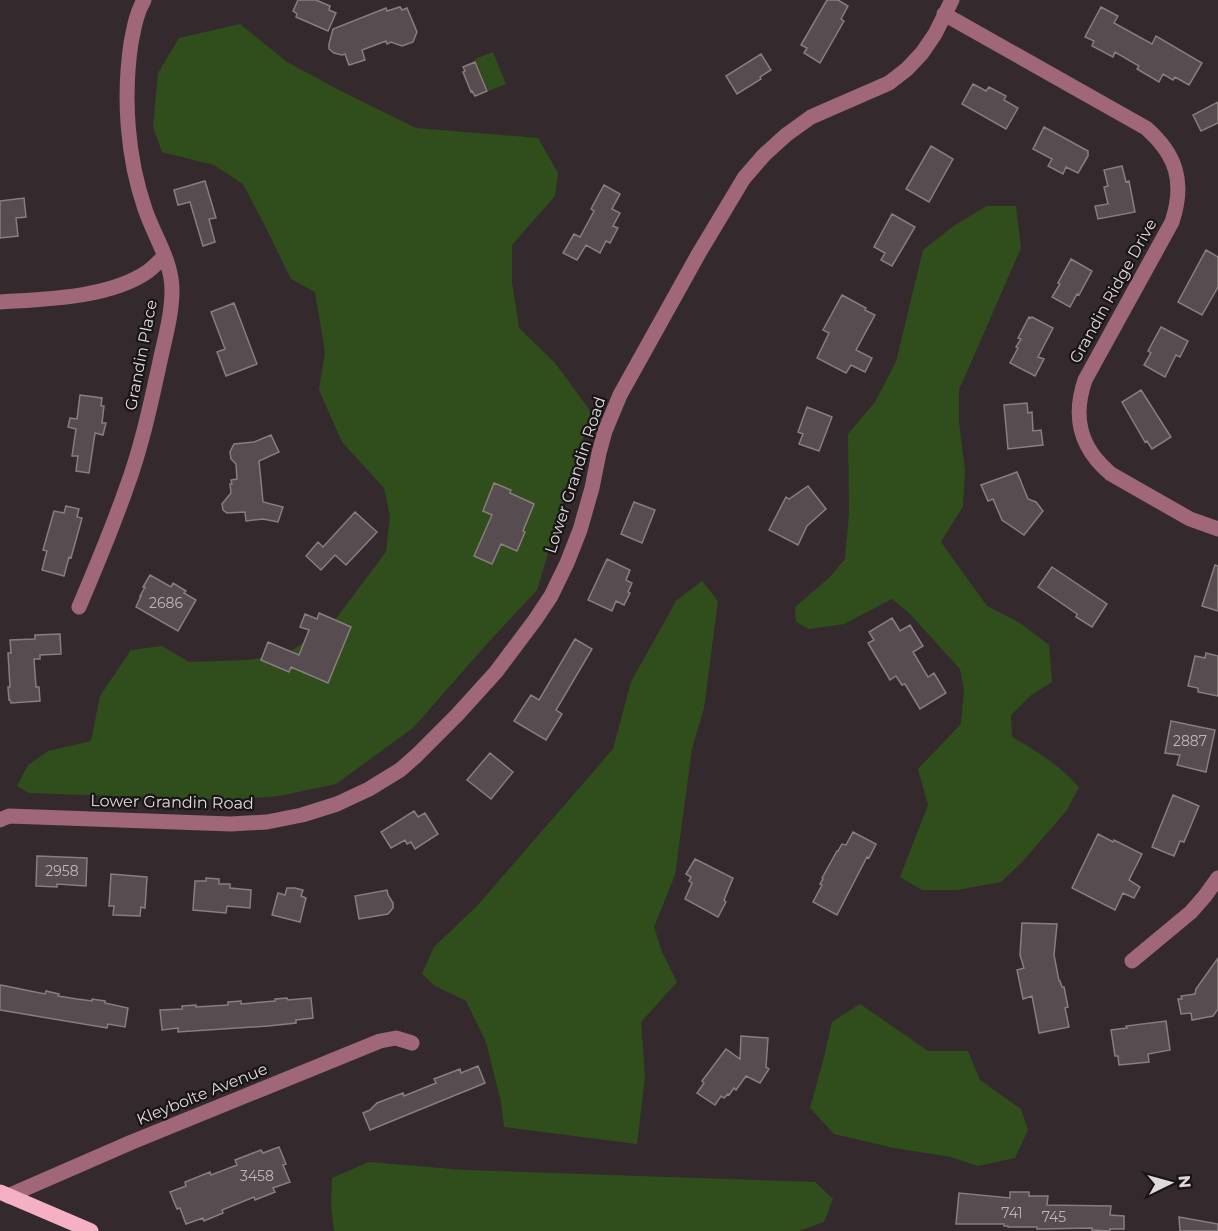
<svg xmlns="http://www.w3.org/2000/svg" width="1218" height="1231" viewBox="0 0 1218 1231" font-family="Montserrat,sans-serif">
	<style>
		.green { fill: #304e1b }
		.building { fill: #574c4f; stroke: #897d80; stroke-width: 1.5 }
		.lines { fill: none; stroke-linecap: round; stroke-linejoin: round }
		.minor { stroke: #9f6778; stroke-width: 15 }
		.major { stroke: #f6b0c4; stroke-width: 15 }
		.labels { text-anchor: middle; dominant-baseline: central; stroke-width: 4.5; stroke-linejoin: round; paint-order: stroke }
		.number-label { font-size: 14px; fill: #beb6b8 }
		.street-label { font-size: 16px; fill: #e0d9db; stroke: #191415 }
	</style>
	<rect width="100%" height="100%" fill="#342a2d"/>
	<path class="green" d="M240,24L287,62L339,90L416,128L538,138L558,173L555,196L512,245V282L519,328L555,363L591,412L537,590L485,646L413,728L336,784L279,796L227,800L29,793L17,786L28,765L48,751L91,741L100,696L131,650L162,646L189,662L248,660L286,654L332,624L386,552L390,516L384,488L342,442L319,390L325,352L315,292L291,279L265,226L243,184L214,165L162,152L153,127L158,73L179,38Z
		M493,52L506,84L488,91L475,59Z
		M987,206H1016L1021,248L959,390V422L965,471L963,506L941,542L987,606L1020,623L1049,645L1052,682L1030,696L1011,715L1012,737C1038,752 1059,765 1079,787L1067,810L1023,861L1001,882L957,890H922L900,877L928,805L918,769L961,724L964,689L960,669L909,613L892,599L844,624L809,629L796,622L795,607L829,578L845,559L849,513L848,434L875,402L896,362L923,250L955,225Z
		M702,581L718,601L704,708L692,749L675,875L654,927L662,952L677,982L641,1022L645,1077L637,1144L504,1127L501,1102L486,1042L466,1001L435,986L422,974L434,947L477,906L613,749L631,682L676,601Z
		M860,1004L928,1051H968L980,1080L1021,1109L1028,1130L1015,1158L978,1166L951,1157L894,1148L834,1134L810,1108L823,1061L832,1022Z
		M369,1162L464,1170L815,1182L833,1199L824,1222L799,1231H334L331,1207L332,1178Z"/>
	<path class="building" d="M298,0H316L330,6L329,10L336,13L328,31L296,17L297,14L293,11Z
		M827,0H838L848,6L841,19L844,21L820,63L804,53L807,48L801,45Z
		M400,7L402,10L407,8L417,32L413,42L402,46L391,42L387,44L386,41L362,50L365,60L349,65L345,54L342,55L334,53L329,49V44L333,29L386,8L387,11Z
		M1101,7L1118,16L1114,23L1152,44L1156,36L1202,63L1189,85L1175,77L1173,80L1163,74L1159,82L1137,69L1139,66L1115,52L1113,57L1092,46L1094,41L1085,37Z
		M761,54L771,70L760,77L761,79L737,94L726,76Z
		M475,62L487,91L475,96L472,91L471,92L463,72L465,71L463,67Z
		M973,84L986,91L989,87L1006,96L1004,100L1018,108L1006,129L962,104Z
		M1218,102V123L1201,131L1193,115Z
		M1044,127L1088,151V156L1078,173L1066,167L1063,174L1048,166L1052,159L1033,149Z
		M931,146L953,159L929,202L906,189Z
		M1122,166L1126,182L1129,181L1135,212L1098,219L1095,206L1108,204L1104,187L1108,186L1104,170Z
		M205,181L216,218L209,219L215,242L203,246L190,202L178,205L174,190Z
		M604,185L620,194L612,209L620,213L613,226L618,228L610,243L606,241L600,253L586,245L577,260L563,253L574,234L580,237L594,211L591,209Z
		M24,198L26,217L16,218L18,236L0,238V201Z
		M892,214L915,227L892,266L881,260L885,253L874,247Z
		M1206,250L1218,257V287L1202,315L1178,302Z
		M1071,259L1092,271L1079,295L1077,294L1070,307L1052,297L1060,284L1058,283Z
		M842,295L866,308L865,310L875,315L856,350L872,358L865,372L851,365L846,373L817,358L829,333L823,330Z
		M234,303L257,364L226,376L217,352L225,349L211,312Z
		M1029,317L1031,318L1032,317L1053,328L1038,357L1044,359L1035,376L1010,363L1018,348L1016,347L1021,339L1018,338Z
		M1161,327L1188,341L1180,357L1176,355L1165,377L1144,365L1151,353L1148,351Z
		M1141,390L1171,437L1152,449L1147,441L1145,442L1122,402Z
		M80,395L102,398L101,406H104L102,423H106L103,435L95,433L89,473L76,471L78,456H72L76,429L68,427L70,418L77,419Z
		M1027,403L1028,413L1032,412L1033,431L1041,430L1043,445L1008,449L1004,405Z
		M807,407L832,417L819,451L799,444L803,434L798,432Z
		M271,435L279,452L259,461L263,502L283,507L278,522L263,519L246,521L245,512L227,513L223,510L222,504L231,493L230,484H232L231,480L237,479L236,464L231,459L230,452L234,444L254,442Z
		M1017,472L1028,499L1036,502L1043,511L1024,535L1002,520L993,499L988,501L981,485Z
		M494,483L511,490L510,493L534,504L523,531L525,532L517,551L501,544L492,564L474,556L492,515L483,511Z
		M808,486L826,509L807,526L798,545L769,530L786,497L789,499Z
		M634,502L655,510L642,543L621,534Z
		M66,506L79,509L77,517L82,518L71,558L69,557L64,576L42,570L47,551L43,550L54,511L64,513Z
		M355,512L377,532L346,565L335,555L321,570L306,556L318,542L323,547Z
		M607,559L630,570L626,580L632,583L628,592L630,593L624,605L616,601L612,611L588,600Z
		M1215,565L1218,566V611L1202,606Z
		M1052,567L1107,604L1092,627L1076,617L1077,614L1038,587Z
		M150,575L171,587L173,583L186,591L184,593L196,600L178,631L136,607L141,596H140L145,587H143Z
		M319,613L351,627L328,683L291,667L289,672L261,660L268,642L299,655L309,630L300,627L305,614L317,619Z
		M892,618L900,631L910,625L923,646L913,652L928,677L934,673L946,693L920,709L905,684L902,685L896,676L890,680L868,643L874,640L869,632Z
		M60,634L61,654L40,655V659H34L36,687H39L40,701L11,703L10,700H9L8,687H10L8,653H11L10,640L35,639V635Z
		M575,639L592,649L556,710L562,714L546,740L514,721L531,695L539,700Z
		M1206,653L1218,656V696L1198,692V688L1188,686L1195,656L1205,658Z
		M1171,721L1215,730L1206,772L1177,765L1180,755L1165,753Z
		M490,753L513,772L491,799L467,780Z
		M1173,795L1199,806L1184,842L1180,841L1174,856L1152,847Z
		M414,811L418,817L425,813L438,834L415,849L411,842L407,844L405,840L391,848L381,832Z
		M853,832L876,844L869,858L867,857L837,915L813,902L822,885L820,884L823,879L822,878L837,851H838L842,844L846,845Z
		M1098,834L1113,842L1114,840L1142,854L1129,880L1140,887L1134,898L1123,893L1115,910L1072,888Z
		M37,856L87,858L86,886L57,884V887L36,886Z
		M695,859L733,878L724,900L726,902L718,917L685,899L692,883L689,881L691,877L686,874Z
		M111,874L147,877L145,908L141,907L140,916L113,915L114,906H109Z
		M206,878L219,879V884H230V888L251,890L250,908L227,906L226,913L193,910L195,881H206Z
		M287,888H295L303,890L301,896L306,898L300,922L272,915L278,893L285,895Z
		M387,890L388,895L393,903V908L388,914L359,919L355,896Z
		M1022,923L1057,924L1054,955L1059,981H1060L1062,987H1064L1068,1007L1065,1008L1069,1027L1039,1033L1032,996L1023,999L1017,970L1024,968L1020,955Z
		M1218,958V1009L1213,1016L1192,1020L1191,1013L1181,1014L1178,999H1182L1181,996L1195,994L1196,989Z
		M1,985L30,991L45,994L46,991L59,994L58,996L77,999L92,1001V999L105,1001V1003L128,1008L125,1027L108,1024L107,1028L0,1010V987Z
		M287,998L288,1000L311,998L313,1018L296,1020V1023L268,1026L178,1032V1028L162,1030L160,1010L182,1009V1006L196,1005V1007L228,1005V1002L241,1001V1004L275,1001V999Z
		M1166,1021L1170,1050L1148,1054L1149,1062L1119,1065L1118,1056H1115L1111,1030L1127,1028L1126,1026Z
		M741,1036L768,1038L766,1067L769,1069L760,1083L746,1076L736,1090L734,1088L729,1095L728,1094L724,1098L721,1096L715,1105L697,1093L704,1083L702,1081L726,1049L740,1059Z
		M478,1066L485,1083L370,1130L363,1113L370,1110L377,1103L403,1093L404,1096L436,1083L434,1079L460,1069L461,1073Z
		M279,1147L286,1164L283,1165L290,1182L273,1188L275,1192L255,1200L254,1197L222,1210L223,1213L204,1221L203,1218L186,1224L180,1208L177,1209L170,1192L186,1186L185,1182L210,1172L211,1175L237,1165L235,1160L261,1150L263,1153Z
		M1010,1192H1029V1196H1048L1047,1205L1111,1206L1110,1215L1124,1216V1229H1110V1231L1092,1230V1228L1037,1229V1227H1008V1226H1004V1224H956L959,1193L1010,1198Z
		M1179,1217L1218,1224V1231H1180Z"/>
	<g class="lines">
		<path class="minor" d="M944,14L1146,128C1177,155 1185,183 1172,222L1085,380C1072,418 1080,448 1111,474L1190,519L1218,529
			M0,302C45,299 109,298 147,272C153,268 159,261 165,256
			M79,607C96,567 112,529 126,489C141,449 150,407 159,366C164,341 172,316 172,290C172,261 154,236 145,209C127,157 123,97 131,43C134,28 136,14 144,0
			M0,820L9,816L231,824L267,822L302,815L337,804L369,789L400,770L416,756L457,715L496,672L535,620L551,596L567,563L580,530L592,488L599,453L605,431L620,395L699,253L744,178L764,155L786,135L811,117L889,83L907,69L922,53L935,34L952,0
			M1132,961L1191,912L1205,896L1218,878
			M8,1196L132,1142L380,1041L396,1038L412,1043"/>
		<path class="major" d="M0,1192L91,1231"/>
	</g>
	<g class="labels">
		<g class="number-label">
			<text x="166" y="603">2686</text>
			<text x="1190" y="741">2887</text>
			<text x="62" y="871">2958</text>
			<text x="257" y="1176">3458</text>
			<text x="1012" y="1213">741</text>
			<text x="1054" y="1217">745</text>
		</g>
		<g class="street-label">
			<text transform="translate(1113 291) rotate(-61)">Grandin Ridge Drive</text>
			<text transform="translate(141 355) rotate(-79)">Grandin Place</text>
			<text transform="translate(575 475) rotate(-72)">Lower Grandin Road</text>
			<text transform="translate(172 802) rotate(1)">Lower Grandin Road</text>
			<text transform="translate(202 1094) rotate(-22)">Kleybolte Avenue</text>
		</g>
	</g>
	<g transform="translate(1170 1183) rotate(85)" stroke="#191415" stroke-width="4.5" paint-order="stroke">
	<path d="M0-4.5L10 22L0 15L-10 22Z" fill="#e0d9db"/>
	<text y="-9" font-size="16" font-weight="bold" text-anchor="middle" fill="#e0d9db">N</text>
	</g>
</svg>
